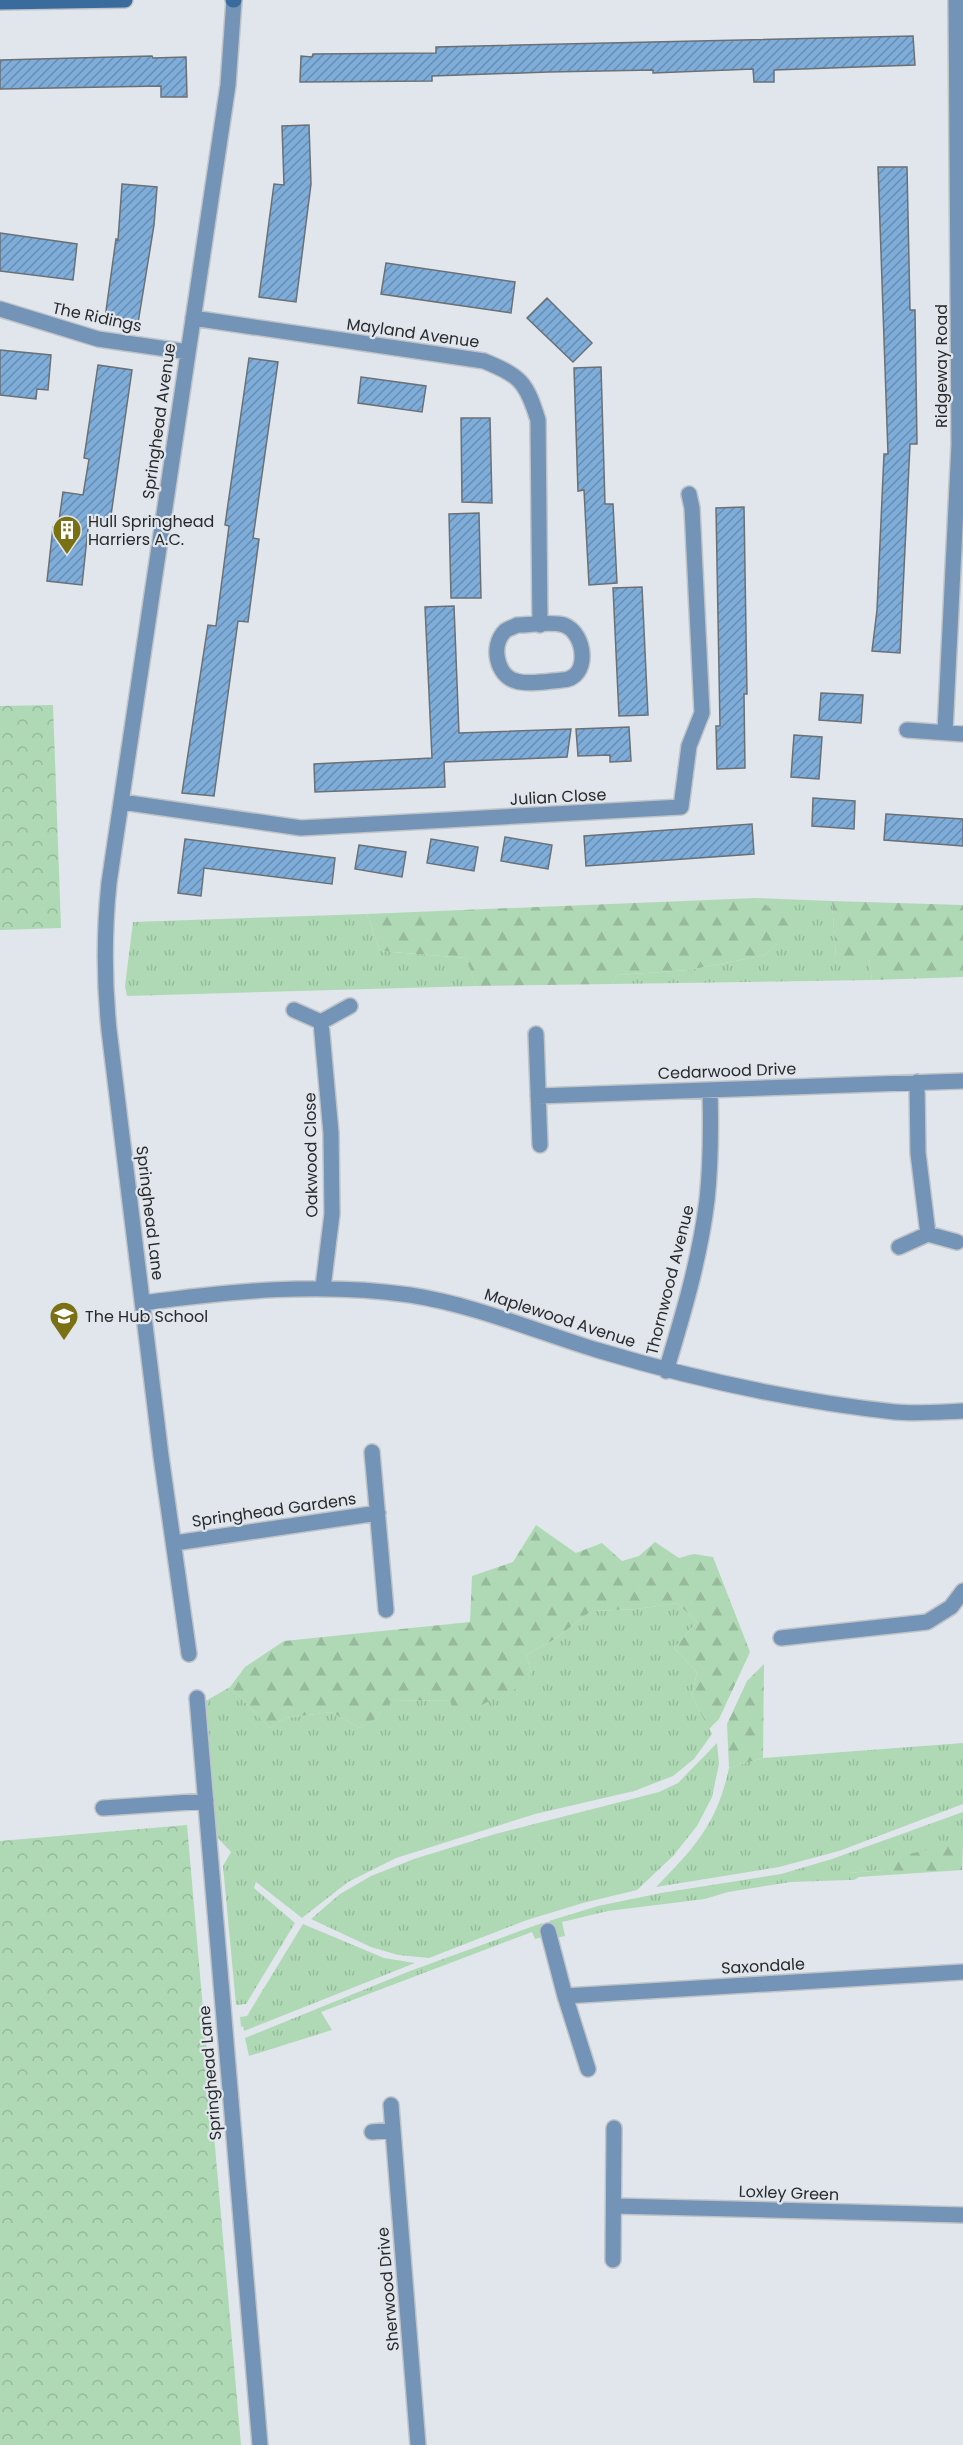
<svg xmlns="http://www.w3.org/2000/svg" width="963" height="2445" viewBox="0 0 963 2445" font-family="Poppins,sans-serif">
	<style>
		.grass { fill: url(#grass-tufts) }
		.forest { fill: url(#forest-firs) }
		.park { fill: url(#park-crowns) }
		.building { fill: url(#building-hatch); stroke: #6b7075; stroke-width: 1.5 }
		.lines { fill: none; stroke-linecap: round; stroke-linejoin: round }
		.street-casing { stroke: #c0c4c9; stroke-width: 18 }
		.secondary-casing { stroke: #c0c4c9; stroke-width: 18 }
		.street { stroke: #7394b7; stroke-width: 15 }
		.secondary { stroke: #396b9d; stroke-width: 15 }
		.labels { text-anchor: middle; dominant-baseline: central; stroke-width: 4.5; stroke-linejoin: round; paint-order: stroke }
		.street-label { font-size: 16px; fill: #282a2c; stroke: #e1e6ec }
		.poi-label { font-size: 16px; fill: #282a2c; stroke: #e1e6ec; text-anchor: start }
	</style>
	<defs>
		<pattern id="grass-tufts" width="24" height="20" patternUnits="userSpaceOnUse" patternTransform="scale(1.5)"><rect width="24" height="20" fill="#aed9b4"/><path d="M3 7l-1-3M5 7V3M7 7l1-3M15 17l-1-3M17 17v-4M19 17l1-3" fill="none" stroke="#96ba9b"/></pattern>
		<pattern id="forest-firs" width="22" height="20" patternUnits="userSpaceOnUse" patternTransform="scale(1.5)"><rect width="22" height="20" fill="#aed9b4"/><path d="M5 1l3.5 6h-7zM16 11l3.5 6h-7z" fill="#96ba9b"/></pattern>
		<pattern id="park-crowns" width="20" height="18" patternUnits="userSpaceOnUse" patternTransform="scale(1.5)"><rect width="20" height="18" fill="#aed9b4"/><path d="M2 6a3 3 0 1 1 6 0M12 15a3 3 0 1 1 6 0" fill="none" stroke="#96ba9b"/></pattern>
		<pattern id="building-hatch" width="6" height="6" patternUnits="userSpaceOnUse" patternTransform="scale(1.5)"><rect width="6" height="6" fill="#7fadda"/><path d="M-1 1l2-2M0 6l6-6M5 7l2-2" fill="none" stroke="#688db1"/></pattern>
	</defs>
	<rect width="100%" height="100%" fill="#e1e6ec"/>
	<path class="grass" d="M756,898L832,901L836,958H869L872,980L612,984L617,975L689,970L765,955L795,927Z
		M367,914L380,951L466,958L476,986L127,996L125,986L133,922Z
		M677,1603L697,1622L674,1648L697,1672L692,1696L712,1734L694,1759L673,1776L634,1791L535,1814L396,1858L348,1882L302,1918L256,1882L254,1888L295,1923L246,2004L236,2005L223,1866L231,1852L215,1835L204,1702L230,1687L270,1728L285,1718L331,1712L360,1728L374,1720L390,1701L451,1700L454,1713L531,1672L526,1655L555,1639L591,1611L637,1609Z
		M717,1743L719,1764L712,1797L697,1826L673,1856L637,1890L583,1903L527,1920L429,1958L398,1955L371,1947L311,1919L340,1894L371,1876L414,1859L495,1834L659,1792L678,1783Z
		M963,1743V1804L839,1851L779,1867L656,1887C695,1847 717,1824 729,1768L763,1758Z
		M963,1812V1842L883,1870L849,1873V1880L791,1882L728,1892L705,1899L608,1911L562,1922L565,1936L555,1938L549,1921L598,1906L661,1893L781,1874L832,1859Z
		M542,1923L546,1936L535,1939L532,1932L321,2012L332,2030L249,2056L245,2038L410,1971Z
		M303,1924L384,1958L415,1963L244,2031L243,2026L241,2027L240,2017L247,2016Z"/>
	<path class="forest" d="M756,898L796,927L765,955L689,970L617,975L612,984L476,986L466,958L380,951L367,914Z
		M832,901L963,905V977L872,980L869,958H836Z
		M536,1525L576,1553L602,1543L622,1561L639,1556L655,1542L679,1558L694,1554L713,1557L750,1652L719,1719L709,1729L692,1696L697,1672L674,1648L697,1622L677,1603L637,1609L591,1611L555,1639L526,1655L531,1672L528,1683L477,1707L454,1713L450,1700L391,1701L374,1720L360,1728L331,1712L285,1718L270,1728L230,1687L245,1667L284,1641L470,1622L472,1576L513,1562Z
		M764,1664L763,1758L729,1768L727,1724L747,1681Z
		M963,1842L962,1870L859,1877L854,1880H849V1873L883,1870L886,1862L895,1857Z"/>
	<path class="park" d="M53,705L61,928L0,930V706Z
		M187,1825L241,2445H0V1841Z"/>
	<path class="building" d="M913,36L915,65L774,70V82H754L753,69L653,73V70L548,72L432,76V81L300,82L301,56L312,57L313,54L436,53V47Z
		M152,56L153,58L186,57L187,97H161V86L0,89V60Z
		M309,125L311,184L296,302L259,297L274,184L284,185L282,126Z
		M878,167H907L910,310H915L917,444H910L900,653L872,651L877,610L884,454H888Z
		M122,184L157,187L154,225L138,323L105,318L116,239L118,240Z
		M0,233L77,244L73,280L0,271Z
		M386,263L515,282L511,313L381,294Z
		M547,298L592,343L573,362L527,318Z
		M0,350L51,355L48,390L37,389L36,399L0,395Z
		M249,358L278,362L253,538L259,539L248,622L238,621L214,796L182,793L208,625L216,626L229,526L225,525Z
		M98,365L132,370L110,522L89,519L82,585L47,581L53,527L58,528L63,492L83,495L89,459L84,458Z
		M601,367L605,504H613L617,583L589,585L584,490L578,491L574,368Z
		M361,377L426,386L422,412L358,403Z
		M461,418H490L492,503L462,502Z
		M744,507L747,694H744L745,768L717,769L716,726H720L716,508Z
		M479,513L481,598H451L449,514Z
		M642,587L648,715L619,716L613,588Z
		M454,606L459,733L571,729L567,757L444,762L445,787L315,792L314,764L432,758L425,607Z
		M821,693L863,695L861,723L819,720Z
		M629,727L631,761L610,762V755L578,756L576,729Z
		M794,735L822,737L819,779L791,777Z
		M813,798L855,801L854,829L812,826Z
		M886,814L963,819V846L884,840Z
		M752,824L754,854L586,866L584,836Z
		M505,837L552,845L548,869L501,861Z
		M185,839L335,858L332,884L204,868L201,896L178,893Z
		M431,839L478,847L474,871L427,863Z
		M359,845L406,852L402,877L355,869Z"/>
	<g class="lines">
		<g class="street-casing">
			<path id="street" d="M0,309L98,339L188,352
				M193,318L484,361C520,376 526,381 538,420L540,625
				M517,625C531,625 551,621 564,625C586,633 591,679 562,680C549,681 529,685 516,681C497,676 490,646 505,631C507,629 514,627 517,625Z
				M907,730L963,734
				M945,732L959,445L956,0
				M122,802L301,828L681,807L689,746L702,713L692,508L689,494
				M294,1010L321,1022L350,1006
				M321,1022L331,1133L332,1214L323,1287
				M536,1034L540,1145
				M917,1082L918,1153L928,1234
				M538,1096L963,1081
				M899,1247L928,1234L957,1242
				M143,1303C232,1291 320,1282 410,1295C475,1305 535,1331 597,1350C694,1379 794,1401 895,1412C917,1414 941,1412 963,1411
				M666,1371C683,1315 700,1258 707,1200C711,1163 711,1127 710,1090
				M372,1452L386,1610
				M175,1543L378,1513
				M781,1638L927,1622L951,1607L963,1591
				M189,1654L161,1456L109,1030C104,980 104,932 109,883L228,85L234,0
				M197,1698L260,2445
				M103,1808L206,1801
				M548,1931L565,1996L588,2069
				M565,1996L963,1972
				M391,2105L418,2445
				M372,2132L393,2130
				M615,2206L963,2215
				M613,2260L614,2128"/>
		</g>
		<g class="secondary-casing">
			<path id="secondary" d="M233,0H234
				M0,2L125,0"/>
		</g>
		<use href="#street" class="street"/>
		<use href="#secondary" class="secondary"/>
	</g>
	<defs>
		<g id="building-pin" transform="scale(1.5)"><path d="M0 17L-7.5 6A9.5 9.5 0 1 1 7.5 6Z" fill="#797113" stroke="#e1e6ec"/><path d="M-4-6H4V6H1V3H-1V6H-4ZM-2.5-4.3h1.7v1.8h-1.7ZM.8-4.3h1.7v1.8H.8ZM-2.5-1h1.7V.8h-1.7ZM.8-1h1.7V.8H.8Z" fill="#fff"/></g>
		<g id="school-pin" transform="scale(1.5)"><path d="M0 17L-7.5 6A9.5 9.5 0 1 1 7.5 6Z" fill="#797113" stroke="#e1e6ec"/><path d="M0-5L7-2L0 1L-7-2ZM-4 1L0 2.5L4 1V4Q0 6-4 4Z" fill="#fff"/></g>
	</defs>
	<g fill-rule="evenodd">
		<use href="#building-pin" x="67" y="530"/>
		<use href="#school-pin" x="64" y="1316"/>
	</g>
	<g class="labels">
		<g class="street-label">
			<text transform="translate(97 317) rotate(12)">The Ridings</text>
			<text transform="translate(413 333) rotate(8)">Mayland Avenue</text>
			<text transform="translate(941 366) rotate(-90)">Ridgeway Road</text>
			<text transform="translate(159 421) rotate(-82)">Springhead Avenue</text>
			<text transform="translate(558 797) rotate(-3)">Julian Close</text>
			<text transform="translate(727 1071) rotate(-2)">Cedarwood Drive</text>
			<text transform="translate(311 1155) rotate(-91)">Oakwood Close</text>
			<text transform="translate(150 1213) rotate(83)">Springhead Lane</text>
			<text transform="translate(670 1280) rotate(-76)">Thornwood Avenue</text>
			<text transform="translate(560 1318) rotate(18)">Maplewood Avenue</text>
			<text transform="translate(274 1510) rotate(-8)">Springhead Gardens</text>
			<text transform="translate(763 1966) rotate(-3)">Saxondale</text>
			<text transform="translate(210 2073) rotate(-95)">Springhead Lane</text>
			<text transform="translate(789 2193) rotate(2)">Loxley Green</text>
			<text transform="translate(388 2289) rotate(-95)">Sherwood Drive</text>
		</g>
		<g class="poi-label">
			<text x="88" y="521">Hull Springhead<tspan x="88" dy="18">Harriers A.C.</tspan></text>
			<text x="85" y="1316">The Hub School</text>
		</g>
	</g>
</svg>
